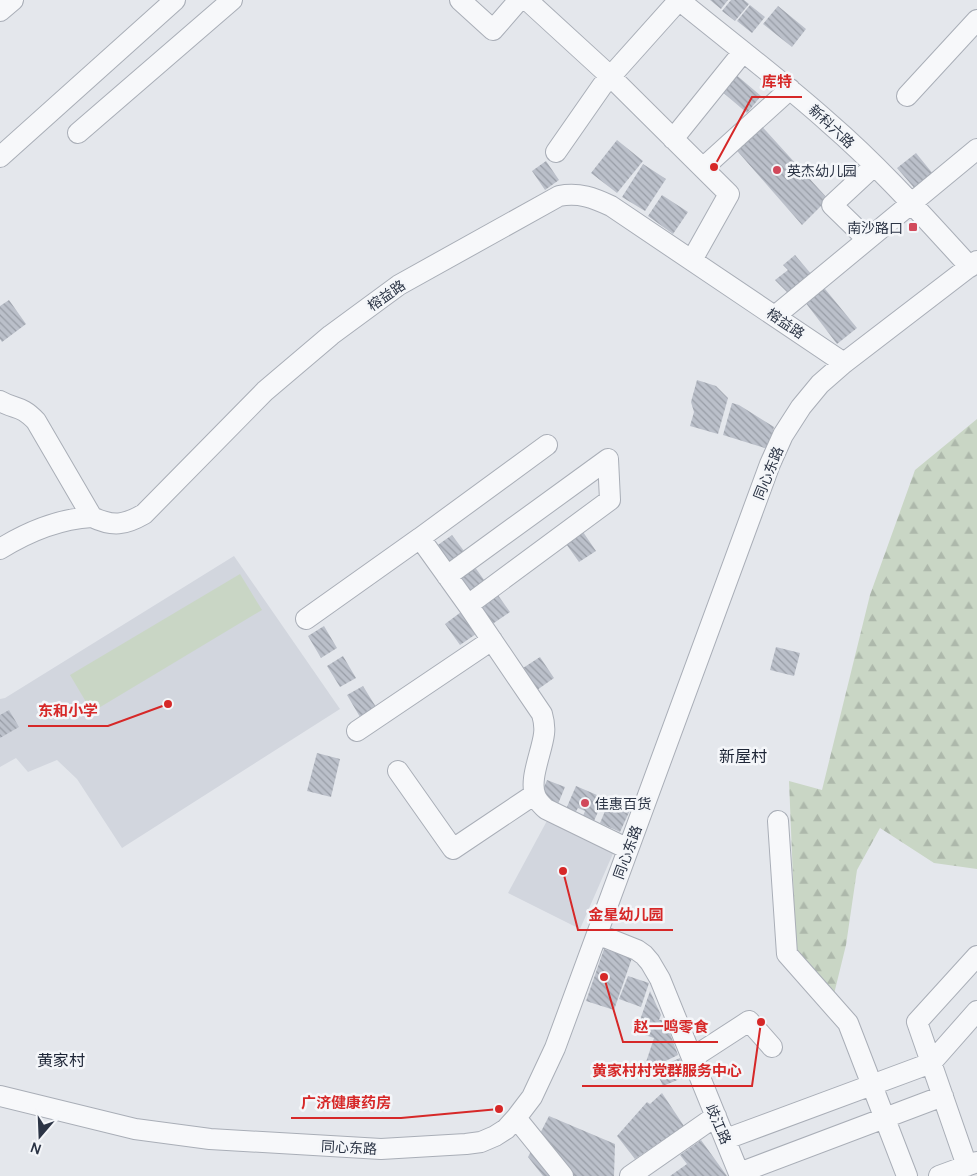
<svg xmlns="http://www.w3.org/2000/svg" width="977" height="1176" viewBox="0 0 977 1176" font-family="Manrope,'Noto Sans SC',sans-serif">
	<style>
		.built { fill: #d2d6de }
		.green { fill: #c9d6c5 }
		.forest { fill: url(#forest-firs) }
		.building { fill: url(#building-back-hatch) }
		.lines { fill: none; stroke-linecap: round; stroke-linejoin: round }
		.minor-casing { stroke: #a9aeb7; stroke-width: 22 }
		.minor { stroke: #f7f8fa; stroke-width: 20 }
		.poi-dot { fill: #d1495b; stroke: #f4f6f9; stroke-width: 2 }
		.labels { text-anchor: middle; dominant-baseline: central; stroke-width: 5; stroke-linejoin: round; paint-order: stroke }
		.street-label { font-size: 14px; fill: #2b3445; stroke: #f4f6f9 }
		.poi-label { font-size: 14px; fill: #2b3445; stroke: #f4f6f9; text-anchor: start }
		.quarter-label { font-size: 16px; fill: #1d2536; stroke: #f4f6f9 }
		.leader { fill: none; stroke: #d62828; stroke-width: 2 }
		.callout-dot { fill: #d62828; stroke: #f4f6f9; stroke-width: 2 }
		.callout-label { font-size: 15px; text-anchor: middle; font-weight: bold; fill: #d62828; stroke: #f4f6f9; stroke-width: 5; stroke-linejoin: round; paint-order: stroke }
	</style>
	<defs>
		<pattern id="forest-firs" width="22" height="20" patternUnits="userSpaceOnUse" patternTransform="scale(1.25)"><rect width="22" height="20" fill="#c9d6c5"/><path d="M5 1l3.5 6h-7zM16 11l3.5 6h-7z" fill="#adb8ab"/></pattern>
		<pattern id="building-back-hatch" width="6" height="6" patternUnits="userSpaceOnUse" patternTransform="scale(1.25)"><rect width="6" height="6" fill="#bbc0ca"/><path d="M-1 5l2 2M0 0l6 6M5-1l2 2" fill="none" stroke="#989da6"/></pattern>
	</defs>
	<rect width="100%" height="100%" fill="#e4e7ec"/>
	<path class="built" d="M234,556L340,709L122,848L77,779L57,760L28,772L16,758L0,767V699L5,698Z
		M549,817L615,849L580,929L508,893Z"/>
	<path class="green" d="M240,574L262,610L92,712L70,675Z"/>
	<path class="forest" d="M977,419V869L934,863L880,828L857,870L846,945L834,994L797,976L789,781L822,790L870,595L915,470Z"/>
	<path class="building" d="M710,0H728L721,9Z
		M731,0H744L749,4L735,21L722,11Z
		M750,5L765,17L752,33L737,21Z
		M778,6L806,29L792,47L763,24Z
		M734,73L761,96L747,113L720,90Z
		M758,122L828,199L802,225L732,145Z
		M617,140L643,161L617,193L591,173Z
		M916,153L934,175L916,190L897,168Z
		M546,161L559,180L545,190L532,171Z
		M643,164L666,179L645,211L622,197Z
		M662,195L688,212L673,234L648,216Z
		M795,255L812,275L789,294L775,280L788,270L783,265Z
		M821,284L857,328L837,344L802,298Z
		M9,300L26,324L2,342L0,339V306Z
		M697,380L716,386L728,398L718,434L690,426L694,412L691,402Z
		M732,403L739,405L774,427L768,449L723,435Z
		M581,529L596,551L579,562L564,541Z
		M452,535L467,555L450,568L435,547Z
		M472,563L487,584L471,596L456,575Z
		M495,591L510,612L491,625L476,604Z
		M461,612L476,634L460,645L445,624Z
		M324,626L337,648L321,658L308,636Z
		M776,647L800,653L794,676L770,670Z
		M343,656L356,678L340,687L327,666Z
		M540,657L554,678L537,690L523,668Z
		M363,686L376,707L360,717L347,695Z
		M9,710L19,727L0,738V715Z
		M317,753L340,759L331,797L307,791Z
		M547,780L565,787L558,804L540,797Z
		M576,786L604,798L594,821L583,816L585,811L578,808L575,813L566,809Z
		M610,799L631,808L620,832L600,823Z
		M604,949L632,958L614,1010L586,1001Z
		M628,976L649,983L641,1007L619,999Z
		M650,991L661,1015L659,1020H665L678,1055L647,1070L645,1065L654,1038L636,1032Z
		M680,1058L687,1076L663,1086L655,1069Z
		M662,1093L684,1126L635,1159L617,1136L647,1102L650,1104Z
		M549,1116L615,1144L614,1176H543L528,1157Z
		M701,1140L727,1176H670L687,1164L680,1155Z"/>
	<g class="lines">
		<g class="minor-casing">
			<path id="minor" d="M460,0L493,30L519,0
				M527,0L610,76L729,194L692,260
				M679,0C729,41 781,80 829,123C880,167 925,218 970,267
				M0,11L13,0
				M907,96L977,20
				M78,133L232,0
				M673,139L743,52
				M556,152L602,86L679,0
				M0,157L175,0
				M703,168L790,89
				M867,239L832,205L874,166
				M775,316L977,149
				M0,401C16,410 21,405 36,421L92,517C113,527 125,525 144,514L265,391L331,335L399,285L559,196C579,192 594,198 611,206L844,363
				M547,445L420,538L468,605L542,714C544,721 545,727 544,734C542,752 528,781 536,797C538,802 542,805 546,809L628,849
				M0,549C29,531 58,519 92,517
				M447,576L608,459L610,500L468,605
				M306,619L420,538
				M357,731L492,640
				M398,771L453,849L535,794
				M778,821L787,954L848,1023L907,1176
				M597,934L637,950L644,955L650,962L660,979L740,1176
				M692,1058L749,1021L772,1047
				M0,1096L135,1129L210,1139L381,1149L466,1144L481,1142L495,1136L506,1129L516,1118L532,1097L555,1048L770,464L783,435L801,407L820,384L844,363L977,261
				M516,1118L563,1176
				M726,1139L931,1063L977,1011
				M967,1166L917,1022L977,956
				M739,1173L943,1096
				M630,1176L716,1116
				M939,1176L977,1162"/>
		</g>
		<use href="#minor" class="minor"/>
	</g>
	<g class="poi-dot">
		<circle cx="777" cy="170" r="5"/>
		<rect x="908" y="222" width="10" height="10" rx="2.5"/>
		<circle cx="585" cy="803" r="5"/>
	</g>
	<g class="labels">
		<g class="street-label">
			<text transform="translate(832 126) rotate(43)">新科六路</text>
			<text transform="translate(386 295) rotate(-35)">榕益路</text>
			<text transform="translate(786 323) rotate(34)">榕益路</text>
			<text transform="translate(768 473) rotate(-68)">同心东路</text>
			<text transform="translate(627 852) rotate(-70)">同心东路</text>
			<text transform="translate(719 1124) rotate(67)">歧江路</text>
			<text transform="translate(349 1147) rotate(3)">同心东路</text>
		</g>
		<g class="poi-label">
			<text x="787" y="170">英杰幼儿园</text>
			<text x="903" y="227" text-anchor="end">南沙路口</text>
			<text x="595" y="803">佳惠百货</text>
		</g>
		<g class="quarter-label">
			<text x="743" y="756">新屋村</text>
			<text x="61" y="1060">黄家村</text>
		</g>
	</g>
	<path class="leader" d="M714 167L752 97H802M168 704L108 726H28M563 871L578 930H673M604 977L623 1042H718M761 1022L752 1086H582M499 1109L401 1118H291"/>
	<g class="callout-dot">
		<circle cx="714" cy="167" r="5"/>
		<circle cx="168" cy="704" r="5"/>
		<circle cx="563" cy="871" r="5"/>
		<circle cx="604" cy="977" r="5"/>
		<circle cx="761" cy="1022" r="5"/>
		<circle cx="499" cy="1109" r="5"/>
	</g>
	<g class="callout-label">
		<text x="777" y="87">库特</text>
		<text x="68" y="716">东和小学</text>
		<text x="626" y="920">金星幼儿园</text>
		<text x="671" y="1032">赵一鸣零食</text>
		<text x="667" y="1076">黄家村村党群服务中心</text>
		<text x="346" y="1108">广济健康药房</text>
	</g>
	<g transform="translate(40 1136) rotate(199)" stroke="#f4f6f9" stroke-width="4" paint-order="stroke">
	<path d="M0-4L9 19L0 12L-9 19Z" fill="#2b3445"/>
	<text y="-8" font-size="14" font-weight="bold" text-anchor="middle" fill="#2b3445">N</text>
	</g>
</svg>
